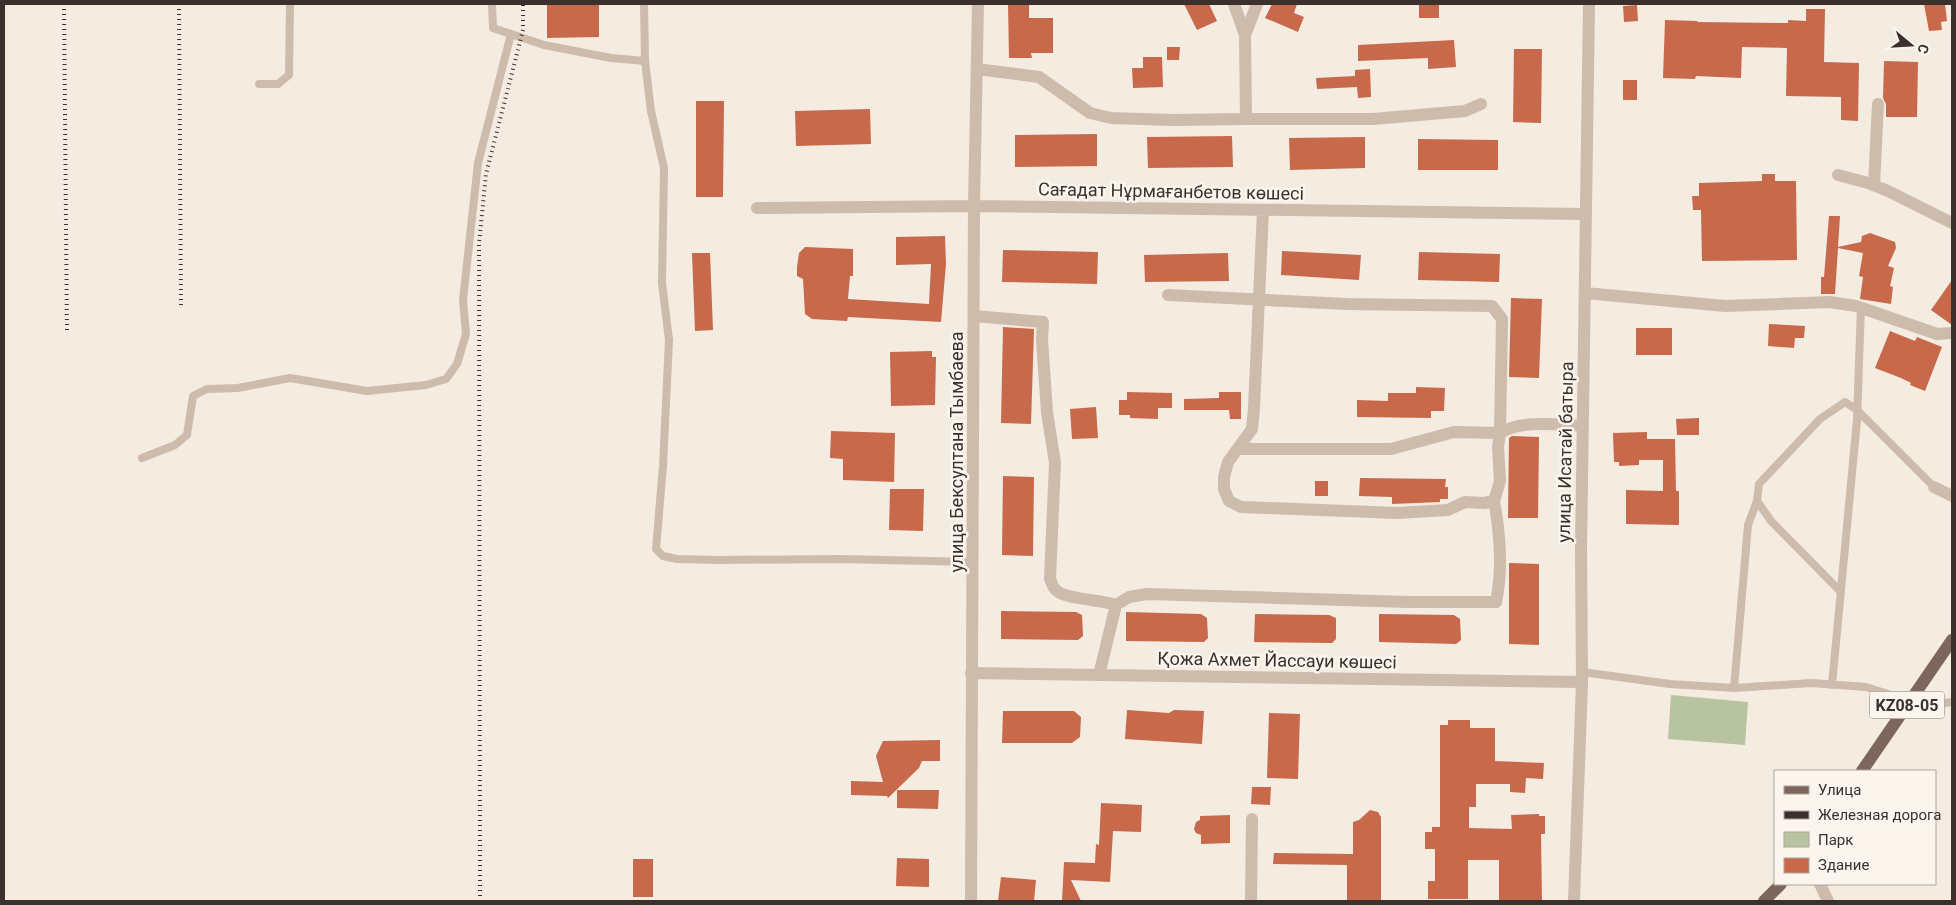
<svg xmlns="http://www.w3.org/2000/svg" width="1956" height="905" viewBox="0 0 1956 905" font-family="Roboto,sans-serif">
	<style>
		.green { fill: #b8c4a0 }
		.building { fill: #c8694b }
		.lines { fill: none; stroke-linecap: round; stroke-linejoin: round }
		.service { stroke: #cdbbac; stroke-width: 8 }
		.minor { stroke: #cdbbac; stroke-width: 12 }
		.primary { stroke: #7d675c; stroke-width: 12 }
		.rail { stroke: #3b302b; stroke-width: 4; stroke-dasharray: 1 4; stroke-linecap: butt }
		.labels { text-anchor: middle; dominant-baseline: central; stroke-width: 5; stroke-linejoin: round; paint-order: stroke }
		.shield { fill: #fbf5ee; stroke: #756b66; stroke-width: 1 }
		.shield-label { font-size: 16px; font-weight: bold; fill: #3b302b }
		.street-label { font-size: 18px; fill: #3b302b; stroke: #fbf5ee }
	</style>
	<rect width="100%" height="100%" fill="#f4ebe1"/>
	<path class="green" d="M1671,695L1748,702L1745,745L1668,739Z"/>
	<path class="building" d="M547,4H599V37L547,38Z
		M1008,4H1029V18H1053V53H1031L1032,58H1009Z
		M1184,4H1209L1217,21L1197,30Z
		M1272,4H1297L1294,13L1304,17L1298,32L1265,18Z
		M1419,4H1439V18H1419Z
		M1924,4H1945L1947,21L1941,22L1942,30L1929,31Z
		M1637,5L1638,21L1624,22L1623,6Z
		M1806,9H1825L1824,62L1859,63L1858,121L1841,120V97L1786,96L1787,48L1742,47L1741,78L1696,76L1695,79L1663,78L1665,20L1698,21L1697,22L1788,23V20L1806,21Z
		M1454,40L1456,67L1428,69V58L1358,61V45Z
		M1167,47H1180L1179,60H1167Z
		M1514,49H1542L1541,123L1513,122Z
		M1143,57H1162L1163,87L1133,88L1132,68H1143Z
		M1884,61L1918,62L1917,117H1886V104L1883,98Z
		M1370,69L1371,97L1358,98L1357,87L1317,89L1316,78L1355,76V70Z
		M1623,80H1637V100H1623Z
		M696,101H724L723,197H696Z
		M870,109L871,144L796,146L795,111Z
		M1097,134V166L1015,167V135Z
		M1232,136L1233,167L1148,168L1147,137Z
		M1365,137V168L1290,170L1289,138Z
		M1418,139L1498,140V170H1418Z
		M1762,174H1775V181H1796L1797,260L1702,261L1701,210H1693L1692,196H1699V183L1762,181Z
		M1829,216H1840L1838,247L1861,242L1862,236L1870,233L1895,242L1896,248L1888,266L1894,268L1890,286L1893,287L1891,304L1860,299L1863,277L1859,276L1863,253L1838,248L1835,294H1821V277H1824Z
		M945,236L946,264L941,322L848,317L847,321L812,319L805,314L803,279L797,276V267L799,253L805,247L853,249V276H850L848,299L929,304L931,264L896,265V237Z
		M1003,250L1098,252L1097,284L1002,282Z
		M1282,251L1361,255L1359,280L1281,275Z
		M1419,252L1500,254L1499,282L1418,280Z
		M692,253H710L713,330L695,331Z
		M1228,253L1229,281L1145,282L1144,255Z
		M1952,280V325L1931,310Z
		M1511,298L1542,299L1539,378L1509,377Z
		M1769,324L1805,326L1804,338H1795L1794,348L1768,346Z
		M1003,327L1034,329L1031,424L1001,423Z
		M1636,328H1672V355H1636Z
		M1890,331L1915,341L1917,337L1942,347L1925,391L1910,385L1911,383L1901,378L1875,368Z
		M932,351V357H936L935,405L891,406L890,352Z
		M1416,387L1445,388L1444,411H1431V418L1357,417V400L1388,401V393H1416Z
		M1127,392L1172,393V408H1158V419L1130,418V415H1119V400H1127Z
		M1219,392H1241V419H1230L1229,410H1184V399L1219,398Z
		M1096,407L1098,438L1072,439L1070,409Z
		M1699,418V435H1677L1676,419Z
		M831,431L895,433L894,482L843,480V459L830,458Z
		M1647,432V439H1675L1676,491H1679V525L1626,524V490L1663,491V460H1639V465L1619,466V462H1614L1613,433Z
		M1512,436L1539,437L1538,518H1508L1509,438Z
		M1003,476L1034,477L1033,556L1002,555Z
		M1360,478L1446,479L1445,487H1448V499H1440V502L1392,504V497L1359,496Z
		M1315,481H1328V496H1315Z
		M890,489H924L923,531L889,530Z
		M1509,563L1539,564V645L1509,644Z
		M1001,611L1076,612L1082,615L1083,636L1078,640L1001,639Z
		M1126,612L1201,614L1207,618L1208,638L1204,642L1126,641Z
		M1255,614L1329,615L1336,618V639L1332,643L1254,642Z
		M1379,614L1454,615L1460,619L1461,640L1456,644L1379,642Z
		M1127,710L1169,713L1174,710L1204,711L1202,744L1125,739Z
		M1003,711H1074L1081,717L1080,737L1072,743H1002Z
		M1269,713L1300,714L1298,779L1267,778Z
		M1448,720H1470V728H1495V761L1544,763L1543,779L1526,778L1525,793L1510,792V784H1476V807H1469V828L1512,829L1511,815L1539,814V816H1545V834H1541L1542,901H1499V860H1468V899H1428V881H1435V849H1425V832H1432V827H1440V725H1448Z
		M940,740V761H922L919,768L888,798L887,796L851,795V781L883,782L876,756L883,741Z
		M1252,787H1271L1270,805L1251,804Z
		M897,790H939L938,809L897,808Z
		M1101,803L1142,805L1141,832L1113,831L1110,882L1071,880L1081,901H1062L1064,862L1095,863L1096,844L1099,845Z
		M1370,810L1378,812L1381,817V901H1347V865L1273,864L1274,853L1353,854V822L1359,820Z
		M1230,815V843L1201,844V835L1196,833L1194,829L1196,822L1200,820V816Z
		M897,858L929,859V887L896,886Z
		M633,859H653V897H633Z
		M1001,877L1036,880L1034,901H998Z"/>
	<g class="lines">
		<path class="service" d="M492,4L493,28L544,45L611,58L645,61
			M644,4L645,61L651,111L664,168L662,283L669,340L663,466L656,549L663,556L677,559L718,560L840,559L973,562
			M259,84H278L289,75L290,4
			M142,458L175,445L187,435L193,396L207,389L238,388L290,378L367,391L426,385L446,379L457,364L466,334L463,300L478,163L511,34
			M1841,592L1771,521L1757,501L1759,484L1820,419L1845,402L1857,410L1934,487
			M1582,672L1670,684L1734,688L1811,683L1866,687L1910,701
			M1832,685L1857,420L1861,307
			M1734,688L1748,525L1757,501
			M1904,710L1952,702"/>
		<path class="minor" d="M1245,35L1257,4
			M977,69L1039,77L1090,113L1111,118L1172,120L1246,119L1245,35L1234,4
			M1246,119H1373L1465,111L1481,104
			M1838,175L1868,183L1888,191L1952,223
			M1874,185L1878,104
			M757,208L974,206L1586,214
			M1263,210L1254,408L1252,429L1228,462L1224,477V489L1229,501L1241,507L1397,513L1448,510L1465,502L1484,503L1494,501L1500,481L1498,447L1500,433C1523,419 1557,425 1583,426
			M1585,293L1725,306L1829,302L1856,306L1937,334L1952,333
			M1168,295L1346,304L1492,306L1502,319L1500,433L1454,432L1391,449H1238
			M974,316L1043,322L1042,340L1047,412L1055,463L1050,578C1051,581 1052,586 1055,589C1063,600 1101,599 1116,605L1099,675
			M1934,487L1952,496
			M1116,605L1129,597L1147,594L1408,602H1496C1503,569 1500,533 1494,501
			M971,673L1582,682
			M1820,884L1828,901
			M971,901L974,206L978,4
			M1251,901L1252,819
			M1574,901L1582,682L1581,548L1589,4"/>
		<path class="primary" d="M1862,771L1952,640
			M1764,901L1781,884"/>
		<path class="rail" d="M64,4L67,333
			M179,4L181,307
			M480,901L479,244L486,174L523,30V4"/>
	</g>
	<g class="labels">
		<rect class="shield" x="1869.5" y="691.5" width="75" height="27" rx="4"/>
		<g class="shield-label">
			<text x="1907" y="705">KZ08-05</text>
		</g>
		<g class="street-label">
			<text transform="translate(1171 191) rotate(1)">Сағадат Нұрмағанбетов көшесі</text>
			<text transform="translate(956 452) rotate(-90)">улица Бексултана Тымбаева</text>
			<text transform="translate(1565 452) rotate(-89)">улица Исатай батыра</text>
			<text transform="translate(1277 660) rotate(1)">Қожа Ахмет Йассауи көшесі</text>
		</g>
	</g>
	<rect width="1956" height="905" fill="none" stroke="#3b302b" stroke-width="10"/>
	<rect x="1774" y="770" width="162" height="115" fill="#fbf5ee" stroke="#aea6a0"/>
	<rect x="1784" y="786" width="25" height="8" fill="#7d675c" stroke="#aea6a0"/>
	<text x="1818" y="795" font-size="15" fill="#3b302b">Улица</text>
	<rect x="1784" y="811" width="25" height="8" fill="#3b302b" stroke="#aea6a0"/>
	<text x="1818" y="820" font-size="15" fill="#3b302b">Железная дорога</text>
	<rect x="1784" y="832" width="25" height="15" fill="#b8c4a0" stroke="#aea6a0"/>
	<text x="1818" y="845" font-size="15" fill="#3b302b">Парк</text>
	<rect x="1784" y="858" width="25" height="15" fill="#c8694b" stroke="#aea6a0"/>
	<text x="1818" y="870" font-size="15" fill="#3b302b">Здание</text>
	<g transform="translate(1911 45) rotate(108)" stroke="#fbf5ee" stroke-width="4" paint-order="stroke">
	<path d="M0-4L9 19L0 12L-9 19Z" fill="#3b302b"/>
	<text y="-8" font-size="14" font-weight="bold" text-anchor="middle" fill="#3b302b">С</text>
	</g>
</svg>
